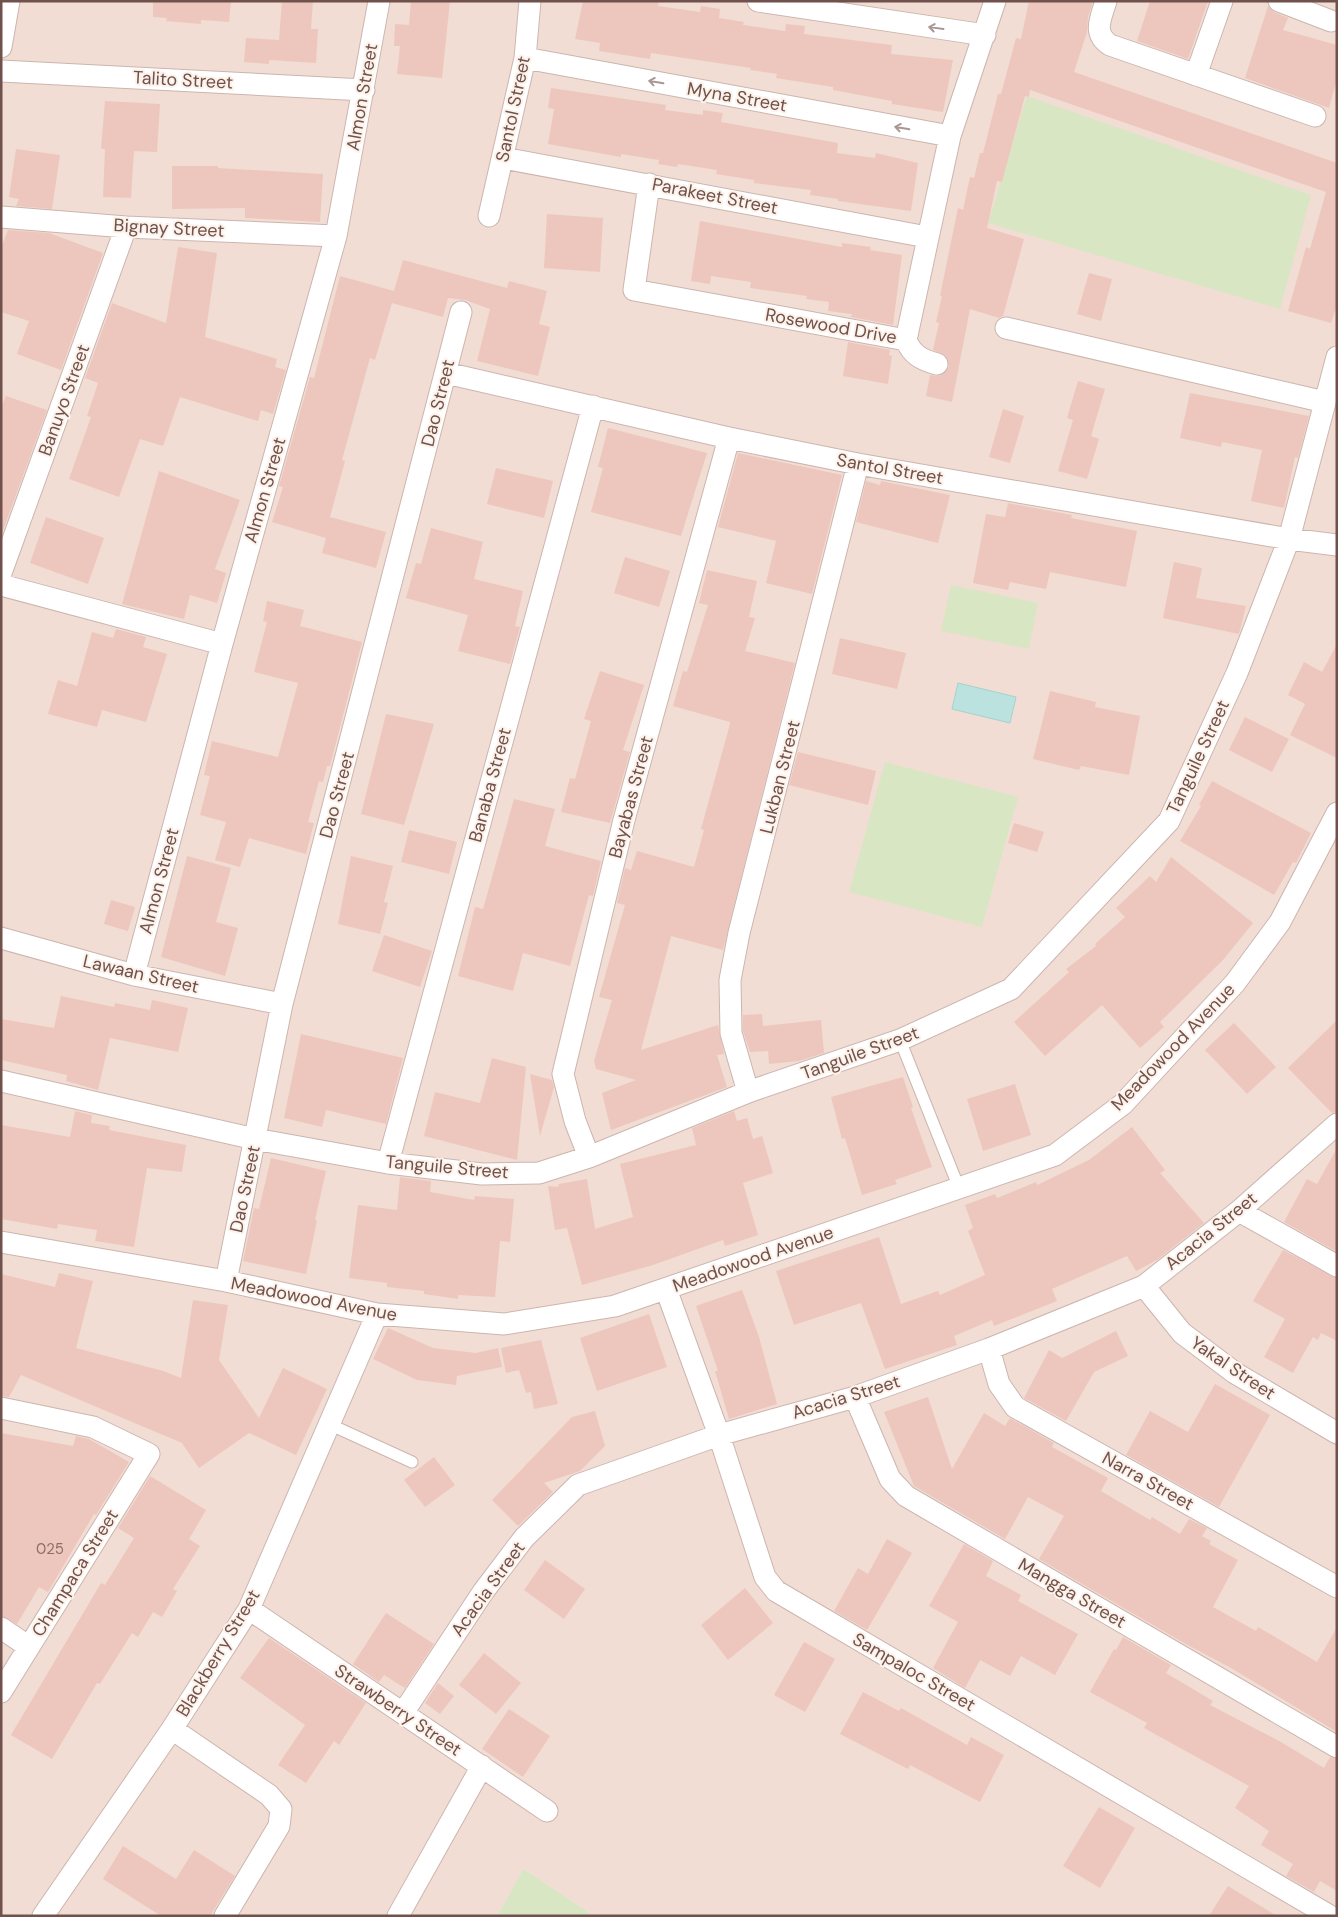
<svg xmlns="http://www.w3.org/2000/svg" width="1338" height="1917" viewBox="0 0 1338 1917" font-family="'DM Sans',sans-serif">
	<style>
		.residential { fill: #f1ddd3 }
		.green { fill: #d9e6c4 }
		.water { fill: #bbe2df; stroke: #a2d3d0 }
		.building { fill: #edc7be }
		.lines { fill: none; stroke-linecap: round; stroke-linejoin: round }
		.service-casing { stroke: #cdb5af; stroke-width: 13 }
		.minor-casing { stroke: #cdb5af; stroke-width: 23 }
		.service { stroke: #fff; stroke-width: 11 }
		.minor { stroke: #fff; stroke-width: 21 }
		.oneway { stroke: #a99794 }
		.labels { text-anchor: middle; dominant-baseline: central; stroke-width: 4; stroke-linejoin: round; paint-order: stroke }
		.number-label { font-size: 15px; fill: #8f6e68 }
		.street-label { font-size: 18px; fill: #70514c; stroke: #fdf2ea }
	</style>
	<rect width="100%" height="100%" fill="#faede4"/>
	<path class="residential" d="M1,1H1337V1916H594L524,1869L497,1916H1Z"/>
	<path class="green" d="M1027,96L1311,195L1280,309L988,223Z
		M951,585L1038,603L1029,649L941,631Z
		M885,762L1018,797L982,927L849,892Z
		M524,1868V1869L594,1916H497Z"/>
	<path class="water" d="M958,683L1016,697L1010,723L952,709Z"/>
	<path class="building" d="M153,1H231L229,22L201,20V24L166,21L167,18L153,17Z
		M282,1H313L311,29H318L316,63L269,60V64L244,62L246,38L279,40Z
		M411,1H450L442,78L397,74L400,46H394L395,24L409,25Z
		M583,1H659L658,6L700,12L701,6L720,9L719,18L744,22L743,25L785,31L786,24L805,26L804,34L892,45L891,54L953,60L943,112L892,104V101L833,90V87L776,78L777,74L750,70L751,68L651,53L650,59L599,51L600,43L575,39Z
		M1029,1H1093L1088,17L1087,32L1074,72L1337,163V305L1331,323L1288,311L1306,247L1310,249L1326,192L1030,90L1029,97L1025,96L1002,182L997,181L987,228L1024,239L1003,316L999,318L970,309L952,402L926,396L930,375L940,376L949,367L946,356L933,350L939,323L936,322L942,296H940L958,208L963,210L970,177L974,178L980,153H983L998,94H1001L1016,38L1021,39Z
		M1150,1H1208L1188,59L1137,41Z
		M1268,6L1274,12L1288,18L1283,30L1337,45V79L1329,108L1245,78Z
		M551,88L666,105L665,110L703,115V110L723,113L721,122L838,143L837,153L875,158L876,153L918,163L911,211L838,201V199L810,195L811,190L754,183V180L716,174L717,170L678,164L677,167L658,164L659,160L621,154V157L548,144L554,109L548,108Z
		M105,101L160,104L157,152L134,151L131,198L103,197L105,149H101Z
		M16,149L60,155L52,209L16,206L19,199L9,197Z
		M172,166H218V168L323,174L320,222L245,218V208L172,209Z
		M547,214L603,218L600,272L544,268Z
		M700,221L842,247V243L871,247L870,250L902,255L893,325L851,317L852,314L828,311L829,302L806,299L807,296L750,288L751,282L711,276L710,284L691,281Z
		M8,230L49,233L103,253L61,370L17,354L29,321L1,312V248Z
		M178,247L217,253L205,337L277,359L275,367L286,370L273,414L261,410L258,421L180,397L163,446L140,439L119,497L69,479L91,417L87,416L98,383L85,378L112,303L166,323Z
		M403,260L507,288L509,281L547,291L539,324L550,327L538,376L477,361L490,309L465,300L448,298L443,317L392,303L375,360L370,358L342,460L345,461L330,517L386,532L376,568L322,553L326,538L272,522L283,487L279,486L310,377L314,378L340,276L394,291Z
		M1089,273L1112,279L1101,321L1077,314Z
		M848,342L890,350L889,355L892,356L888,384L843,376Z
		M1078,381L1105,389L1091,436L1099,439L1087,479L1058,471L1073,420L1067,418Z
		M1190,393L1309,416L1298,458L1295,457L1284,508L1251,501L1262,450L1222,442L1221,447L1180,438Z
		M6,396L47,410L1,536V408Z
		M1003,409L1024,416L1010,463L989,457Z
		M608,428L707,453L681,536L591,512L603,468L598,467Z
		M738,453L842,475L812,594L766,583L776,541L718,527Z
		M496,468L553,481L544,518L487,504Z
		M159,471L240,500L215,569L226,573L217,603L190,595L184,619L122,604Z
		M866,481L880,485L881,481L950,495L938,543L856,522Z
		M1008,503L1072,515L1071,518L1137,531L1126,587L1050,572L1046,589L1010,582L1008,590L973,583L986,514L1005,517Z
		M46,517L104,538L88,584L30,563Z
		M431,528L483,542L474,579L523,591L515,626L520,627L510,664L458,651L468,615L406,598L416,563L421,564Z
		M625,557L670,571L659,607L614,593Z
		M1174,562L1202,568L1196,598L1246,606L1239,634L1163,618Z
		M707,570L757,581L749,617L755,618L745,651L795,663L723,950L671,936L641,1050L718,1025L724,1054L717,1055L727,1087L611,1130L602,1093L636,1080L596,1069L594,1061L612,1000L599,997L625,905L617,903L625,868L631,870L637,851L694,867L704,830L701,829L730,724V722L673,706L683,671L687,672L708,605L699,603Z
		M267,601L304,610L300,626L362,642L330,766H327L323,782L319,781L308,822L314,823L306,854L249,838L240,867L215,860L226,822L200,815L210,776L204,775L212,741L278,757L298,683L254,672L267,622L263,621Z
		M116,629L146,637L143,647L167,654L146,722L102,710L97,727L48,714L58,680L77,686L92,632L113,638Z
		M840,638L906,653L897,689L832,674Z
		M1337,644V758L1290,735L1305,704L1288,695L1304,662L1322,672Z
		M600,671L644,685L623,750L630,752L610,823L561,812L570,778L575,779L591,721L584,719Z
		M1050,691L1096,702L1095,707L1140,716L1129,775L1081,766L1079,770L1033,759Z
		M386,714L434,724L404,825L361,814Z
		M1245,717L1289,739L1272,772L1229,750Z
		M798,752L876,771L868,805L789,785Z
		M1212,781L1311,833L1296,863L1293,862L1274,895L1180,841L1201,806L1199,805Z
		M514,799L555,809L545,846L601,861L593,896L589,895L570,966L523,953L513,991L458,976L475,907L483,909Z
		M1014,823L1044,832L1037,852L1008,843Z
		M409,830L457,842L449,874L401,862Z
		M187,856L231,868L216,922L238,928L225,976L161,957Z
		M351,856L393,866L384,902L388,903L380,934L338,924Z
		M1171,857L1253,923L1223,960L1160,1022L1164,1027L1140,1048L1102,1005L1045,1056L1014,1022L1069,972L1066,969L1096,946L1095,944L1125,917L1116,908L1150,876L1156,882Z
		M111,900L135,907L128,931L104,924Z
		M384,935L432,951L420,987L372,971Z
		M61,996L114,1007L115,1003L150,1010L152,1000L188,1008L178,1052L110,1038L98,1090L66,1081L67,1075L1,1060V1019L54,1028Z
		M762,1014L763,1026L821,1020L824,1053L799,1061L769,1064L768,1051L750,1052L743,1031V1015Z
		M1337,1020V1112L1332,1113L1288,1068Z
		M1234,1023L1276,1067L1247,1094L1205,1050Z
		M301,1034L403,1058L386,1124L326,1110L322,1127L284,1118Z
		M492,1058L526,1067L517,1160L424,1136L435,1092L480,1103Z
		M530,1074L552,1080L554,1087L540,1136Z
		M903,1077L913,1107L911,1108L932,1167L895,1180L897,1184L862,1195L845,1138L842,1139L831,1097Z
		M1015,1084L1031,1135L983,1151L967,1099Z
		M75,1111L92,1115L91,1123L110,1126L109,1130L186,1145L182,1172L147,1168L134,1247L95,1241L97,1230L58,1224L57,1229L1,1219V1125L70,1137Z
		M734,1111L737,1121L747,1118L753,1139L762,1136L773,1173L743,1183L758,1235L725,1246L723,1240L653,1265L582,1285L567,1228L555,1230L548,1186L558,1187L559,1184L587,1179L595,1229L633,1217L620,1164L696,1145L692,1128Z
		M1132,1127L1165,1170L1160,1173L1204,1223L1157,1260L1136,1271L1127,1256L1052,1289L1057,1301L994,1326L992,1320L954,1336L957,1345L885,1369L861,1303L794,1325L776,1271L879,1237L901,1304L938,1291L940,1295L985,1275L968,1231L973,1228L965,1205L995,1194L997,1198L1036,1182L1037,1185L1089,1160Z
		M1337,1148V1252L1284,1222L1307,1179L1317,1184Z
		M271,1158L326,1171L315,1220H317L306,1274L243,1261L254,1208L259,1209Z
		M400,1177L431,1181L430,1192L474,1200L475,1196L514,1199L510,1242L500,1241L495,1297L458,1295V1299L424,1294V1291L387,1287V1283L349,1278L358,1205L397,1210Z
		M1283,1250L1337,1278V1341L1321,1333L1318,1340L1313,1337L1293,1373L1264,1357L1285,1319L1253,1301Z
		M59,1273L93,1281L76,1348L163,1371L181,1378L193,1300L228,1305L219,1360L259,1418L283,1368L327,1389L296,1455L249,1433L199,1468L182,1443L21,1375L9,1397L1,1396V1274L55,1287Z
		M742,1290L759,1337L777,1404L729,1419L715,1371H718L696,1306Z
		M649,1314L667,1367L597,1391L580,1338Z
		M388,1328L433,1348L476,1353L498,1348L502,1367L457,1376L456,1385L417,1380L373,1359Z
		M1116,1331L1128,1356L1094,1372L1066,1421L1024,1398L1049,1350L1062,1358Z
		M541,1340L558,1404L534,1409L531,1392L526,1393L519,1370L506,1373L501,1348Z
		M1215,1384L1270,1415L1219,1507L1126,1455L1150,1411L1188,1432Z
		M928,1397L952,1469L984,1413L1005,1426L1010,1418L1054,1443L1052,1447L1108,1478L1101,1491L1150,1520L1152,1517L1180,1534L1189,1519L1207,1528L1202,1536L1211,1541L1209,1544L1238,1560L1213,1607L1256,1631L1258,1627L1317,1662L1337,1627V1732L1231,1668L1184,1643L1039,1559L1064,1516L1028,1497L1005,1539L914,1486L884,1412Z
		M595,1411L605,1446L580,1471L544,1483L553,1492L518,1526L492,1500L572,1417Z
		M1,1433L73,1446L76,1436L89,1439L129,1462L96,1515L94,1514L48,1592L39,1587L17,1624L1,1616Z
		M434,1457L455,1485L425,1507L404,1480Z
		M150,1476L206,1510L189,1539L200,1546L173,1589L177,1591L162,1617L153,1612L138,1637L132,1633L100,1684L97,1683L52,1759L11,1735L101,1583L105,1585L134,1538L118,1528Z
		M887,1539L912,1553L867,1630L834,1611L858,1568L868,1574Z
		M964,1544L993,1561L986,1576L1021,1595L1018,1601L1078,1634L1055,1675L1021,1656L1010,1676L980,1660L965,1688L933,1668L958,1622L929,1606Z
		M545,1560L585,1589L564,1619L524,1590Z
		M745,1588L773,1623L728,1660L701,1625Z
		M386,1613L434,1644L405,1688L384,1675L379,1682L353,1664Z
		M1123,1637L1171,1665L1166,1673L1213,1701L1210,1705L1281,1742L1324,1768L1330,1757L1337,1759V1891L1320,1881L1314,1892L1286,1876L1293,1864L1261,1845L1269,1831L1235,1808L1249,1786L1144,1728L1147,1723L1090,1692L1114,1649L1116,1650Z
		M269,1638L366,1703L339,1745L334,1741L306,1783L278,1765L305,1725L240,1678Z
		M804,1642L835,1659L805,1712L774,1695Z
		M484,1653L521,1683L496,1714L459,1685Z
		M438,1683L454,1696L440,1714L425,1703Z
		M863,1692L899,1711L901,1708L967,1745L971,1737L1004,1755L980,1802L910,1765L908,1769L840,1734Z
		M509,1709L550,1736L523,1777L482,1749Z
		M1099,1807L1135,1828L1100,1888L1063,1866Z
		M123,1846L176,1879L194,1850L235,1876L210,1916H161L103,1879Z
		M1228,1886L1277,1916H1209Z"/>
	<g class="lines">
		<g class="service-casing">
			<path id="service" d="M900,1040L959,1188
				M331,1425L412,1462"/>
		</g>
		<g class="minor-casing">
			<path id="minor" d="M758,1L985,35
				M1106,1C1101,18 1092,33 1110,45L1315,116
				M1279,1L1331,21
				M1,47L9,1
				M525,58L950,136
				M1,71L364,90
				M1196,75L1222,1
				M503,158L927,237
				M649,184L634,290L906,340L950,136L995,1
				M489,216L525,58L530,1
				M1,217L126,227L336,236
				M1006,328L1325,402
				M906,340C912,355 922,360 937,364
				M446,373L729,438L858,464L1289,539L1337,545
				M1,573L126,227
				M1,585L222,644
				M1,938L134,975L282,1004
				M134,975L222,644L336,236L379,1
				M1,1081L255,1139L388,1163L482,1174L539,1173L589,1157L748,1092L900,1040L1011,989L1169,821L1237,673L1289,539L1337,357
				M748,1092L731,1033L730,980L739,933L858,464
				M589,1157L575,1121L563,1074L624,820L729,438
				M388,1163L593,406
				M1239,1211L1337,1266
				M1,1242L226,1281L377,1314L504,1324L615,1306L1055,1155L1123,1104L1235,983L1280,922L1337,813
				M226,1281L282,1004L461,312
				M1144,1286L1182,1333L1235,1373L1337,1433
				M666,1289L719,1435L765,1577L776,1591L1330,1916
				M989,1349L999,1384L1015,1407L1337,1587
				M855,1397L890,1479L906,1496L1337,1747
				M1,1408L93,1427L149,1454L1,1692
				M249,1609L547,1811
				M1,1628L29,1647
				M403,1713L483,1592L524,1538L578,1485L719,1435L855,1397L989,1349L1144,1286L1239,1211L1337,1124
				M172,1729L269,1795L281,1809L279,1826L225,1916
				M43,1916L172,1729L249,1609L377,1314
				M398,1916L482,1766"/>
		</g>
		<use href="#service" class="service"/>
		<use href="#minor" class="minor"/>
	</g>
	<defs><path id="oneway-shaft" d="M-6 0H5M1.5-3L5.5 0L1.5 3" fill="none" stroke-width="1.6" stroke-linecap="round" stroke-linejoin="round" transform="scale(1.25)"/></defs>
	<g class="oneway">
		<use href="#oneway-shaft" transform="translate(936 28) rotate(-172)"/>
		<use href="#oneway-shaft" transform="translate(656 82) rotate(-170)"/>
		<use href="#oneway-shaft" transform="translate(902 128) rotate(-170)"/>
	</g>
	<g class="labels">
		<g class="number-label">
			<text x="50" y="1549">025</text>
		</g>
		<g class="street-label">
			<text transform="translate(183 80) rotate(3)">Talito Street</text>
			<text transform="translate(362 97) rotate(-80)">Almon Street</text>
			<text transform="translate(737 97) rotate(10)">Myna Street</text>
			<text transform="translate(513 109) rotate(-78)">Santol Street</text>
			<text transform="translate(715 196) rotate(11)">Parakeet Street</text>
			<text transform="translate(169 228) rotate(3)">Bignay Street</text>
			<text transform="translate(831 326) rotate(10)">Rosewood Drive</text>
			<text transform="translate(64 400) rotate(-70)">Banuyo Street</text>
			<text transform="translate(438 403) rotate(-76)">Dao Street</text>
			<text transform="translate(890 469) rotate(10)">Santol Street</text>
			<text transform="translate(265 490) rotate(-74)">Almon Street</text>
			<text transform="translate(1198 757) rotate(-65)">Tanguile Street</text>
			<text transform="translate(780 777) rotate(-76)">Lukban Street</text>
			<text transform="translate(490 785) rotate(-75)">Banaba Street</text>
			<text transform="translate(337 795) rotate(-75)">Dao Street</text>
			<text transform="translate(631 797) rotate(-75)">Bayabas Street</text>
			<text transform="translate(159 881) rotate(-75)">Almon Street</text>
			<text transform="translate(141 974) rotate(13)">Lawaan Street</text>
			<text transform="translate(1173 1047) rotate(-46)">Meadowood Avenue</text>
			<text transform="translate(860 1053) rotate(-20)">Tanguile Street</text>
			<text transform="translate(447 1167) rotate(5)">Tanguile Street</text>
			<text transform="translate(245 1189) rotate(-78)">Dao Street</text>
			<text transform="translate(1211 1231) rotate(-39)">Acacia Street</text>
			<text transform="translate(753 1259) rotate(-19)">Meadowood Avenue</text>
			<text transform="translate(314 1299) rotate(11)">Meadowood Avenue</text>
			<text transform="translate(1233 1368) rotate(34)">Yakal Street</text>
			<text transform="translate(846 1397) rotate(-17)">Acacia Street</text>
			<text transform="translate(1148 1481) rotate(29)">Narra Street</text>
			<text transform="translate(75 1573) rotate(-58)">Champaca Street</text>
			<text transform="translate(488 1589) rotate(-54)">Acacia Street</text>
			<text transform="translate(1072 1593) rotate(30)">Mangga Street</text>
			<text transform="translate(218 1653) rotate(-59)">Blackberry Street</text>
			<text transform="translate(914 1672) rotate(30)">Sampaloc Street</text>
			<text transform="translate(398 1710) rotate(34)">Strawberry Street</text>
		</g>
	</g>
	<rect width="1338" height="1917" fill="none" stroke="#70514c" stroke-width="5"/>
</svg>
